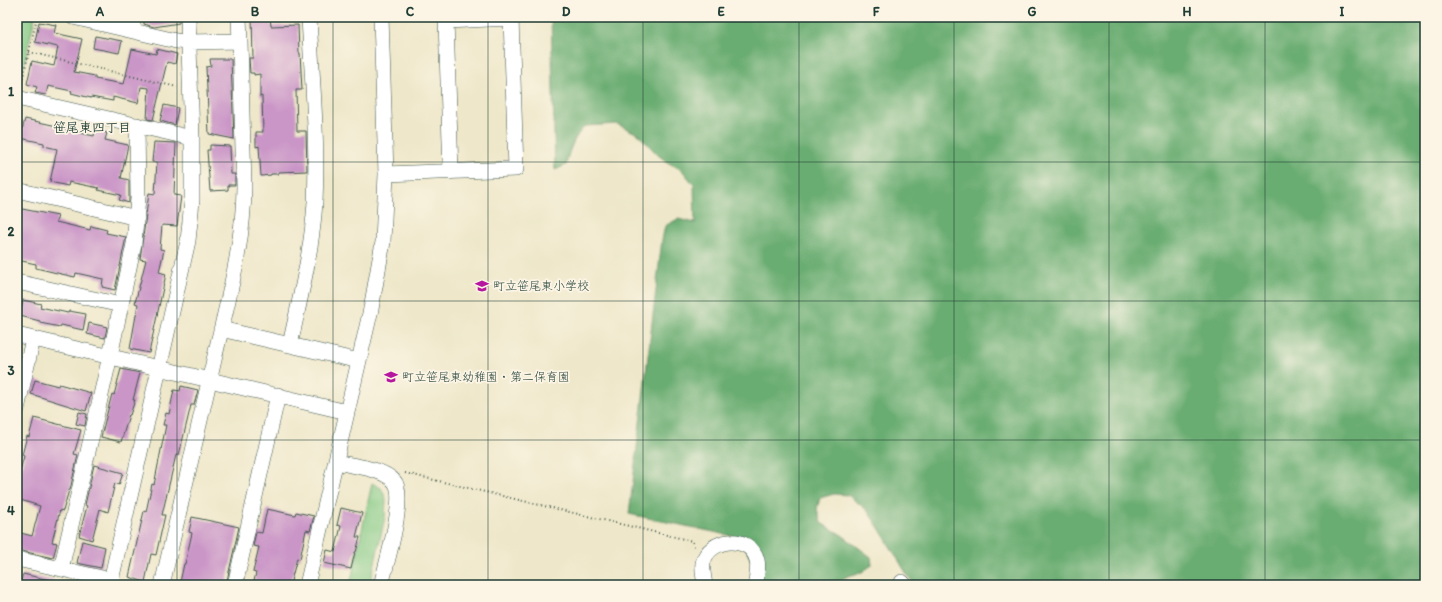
<svg xmlns="http://www.w3.org/2000/svg" width="1442" height="602" viewBox="0 0 1442 602" font-family="Itim,'Klee One',sans-serif">
	<style>
		.green { fill: #84c984; stroke: #52835c }
		.forest { fill: #6bad72; stroke: #457553 }
		.building { fill: #ca96c7 }
		.lines { fill: none; stroke-linecap: round; stroke-linejoin: round }
		.minor-casing { stroke: #3e564a; stroke-width: 16 }
		.path { stroke: #3e564a; stroke-width: 2; stroke-dasharray: 1 3; stroke-linecap: butt }
		.minor { stroke: #fff; stroke-width: 15 }
		.grid { fill: none; stroke: #1f3d34; stroke-width: 1; stroke-opacity: 0.55 }
		.labels { text-anchor: middle; dominant-baseline: central; stroke-width: 3.5; stroke-linejoin: round; paint-order: stroke }
		.poi-label { font-size: 12px; fill: #1f3d34; stroke: #fcf5e5; text-anchor: start }
		.neighbourhood-label { font-size: 13px; font-weight: bold; fill: #1f3d34; stroke: #fcf5e5 }
		.neatline { fill: none; stroke: #1f3d34; stroke-width: 1.5 }
		.grid-label { font-size: 13px; text-anchor: middle; font-weight: bold; fill: #1f3d34 }
	</style>
	<rect width="100%" height="100%" fill="#fcf5e5"/>
	<filter id="ink" filterUnits="userSpaceOnUse"><feTurbulence type="fractalNoise" baseFrequency=".025" numOctaves="2"/><feDisplacementMap in="SourceGraphic" scale="8" xChannelSelector="R" yChannelSelector="G"/><feConvolveMatrix kernelMatrix="1 2 1 2 8 2 1 2 1" color-interpolation-filters="sRGB"/></filter>
	<filter id="wash" filterUnits="userSpaceOnUse"><feTurbulence type="fractalNoise" baseFrequency=".012" numOctaves="4" result="noise"/><feDisplacementMap in="SourceGraphic" scale="16" xChannelSelector="R" yChannelSelector="G"/><feGaussianBlur stdDeviation="0.9" result="paint"/><feColorMatrix in="noise" values="0 0 0 0 0 0 0 0 0 0 0 0 0 0 0 0 0 1.4 0 .05"/><feComposite in="paint" operator="in"/></filter>
	<g filter="url(#wash)">
		<rect width="100%" height="100%" fill="#eee7c9"/>
		<path class="green" d="M17,17H35L18,92H17Z
			M372,483L381,488L386,499L385,517L370,585H350Z"/>
		<path class="forest" d="M551,17H1425V585H915L908,576L879,528L867,510L848,495L834,494L820,498L817,509L821,523L842,535L871,557L872,565L862,572L848,576L830,585H761L742,538L629,514L662,240L665,226L678,219L695,223L694,185L682,170L667,162L657,154L638,134L617,124L585,126C574,137 569,150 566,165L555,170Z"/>
		<g id="blocks">
			<path class="building" d="M144,17H179V23L154,27L144,24Z
				M252,17H270L271,26L298,25L299,53H300L302,90H296L297,131H306L307,171L278,172V174H271V175L261,176L259,146L256,147V132H263L262,96L260,97V74L254,75V73H250L249,58H253Z
				M39,22L56,25L54,33L82,39L74,72L95,76V79L124,84L132,49L156,54L157,49L177,54L175,64L167,62L153,120L147,119L149,88L141,87L138,103L113,97V101L91,97V98L71,93L72,91L48,86L46,95L35,93L37,87L27,84L32,61L54,66L58,47L35,42Z
				M95,36L122,41L119,53L93,48Z
				M210,59H231L234,139L209,134L206,67L211,66Z
				M164,105L178,108L175,125L160,121Z
				M25,119L66,128V130L94,136L95,130L107,133L105,140L128,145L121,178L129,180V203L119,200L121,195L98,190L99,188L69,182L68,186L50,182L57,149L44,146V143L20,138Z
				M154,142L176,143L174,195L181,196L177,226L162,225L160,249L164,250L159,272L166,274L149,353L130,349L138,304L135,303L146,260L140,259L149,193L155,194L157,162H152Z
				M210,145L230,146L231,174H235V185H228V190L210,191L207,150H210Z
				M17,208L58,216L56,222L90,230L91,226L107,230L106,233L126,237L115,290L102,287L103,279L76,273L75,277L57,273L36,268V264L17,260Z
				M23,300L41,304L40,307L68,313L69,311L86,314L83,330L61,325L60,327L40,323V321L20,316Z
				M89,323L107,327L105,338L87,334Z
				M121,369L140,373L133,400H135L130,415H129L121,442L101,437L112,394L114,395Z
				M35,380L58,386L59,384L91,393L86,411L31,394Z
				M181,386L198,390L194,405H191L179,455H176L162,515H165L156,555L151,554L145,582L129,577L144,511L146,512L152,484L154,485L166,425H163L166,413L169,414L174,390L180,391Z
				M79,412L87,414L85,426L76,424Z
				M34,418L81,430L74,454L78,455L70,490H69L63,511L60,510L52,542L57,543L53,558L17,550V532L32,536L40,506L17,499V483L24,456L22,455L27,436L29,437Z
				M94,465L123,473L119,485L115,483L108,512L100,509L92,540L79,536L87,506L85,505Z
				M341,508L362,513L356,537H360L356,552H355L351,569L324,563L327,550L335,552L341,526L337,525Z
				M267,509L295,515L296,512L314,516L310,531L306,530L300,559L297,558L290,585H253L256,573L253,572L259,547L253,546L256,532L262,533Z
				M192,517L239,527L226,585H195L180,582L184,564H185L192,533L189,532Z
				M82,541L105,547L101,568L77,563Z
				M23,574L54,581V585H20Z"/>
		</g>
	</g>
	<g filter="url(#ink)">
		<use href="#blocks" fill-opacity="0" stroke="#3e564a" stroke-width="1"/>
		<g class="lines">
			<g class="minor-casing">
				<path id="minor" d="M73,17L176,41L189,42L240,41L244,186C244,245 227,303 214,360C197,435 179,510 162,585
					M133,17V31
					M239,17L240,41
					M446,21L451,172
					M17,98L192,138
					M386,174L516,169L511,18L446,21V17
					M17,190L137,218
					M17,282L121,305
					M221,329L359,361
					M17,335L347,412
					M290,345C300,298 312,251 315,202C318,141 312,78 309,17
					M17,409L33,339
					M336,462C353,466 382,468 394,481C407,494 386,566 381,585
					M17,559L111,580
					M61,569L110,356L134,244L138,198L137,125
					M902,582L905,585
					M110,585L183,263L188,241L192,201V138L188,17
					M235,585L278,395
					M307,585L371,309L383,242L386,174L381,17
					M705,585C704,578 702,570 703,563C708,538 750,533 757,560C759,568 756,577 756,585"/>
			</g>
			<path class="path" d="M29,52L177,87
				M21,86L37,17
				M405,473L692,541L695,549"/>
			<use href="#minor" class="minor"/>
		</g>
	</g>
	<path class="grid" d="M177,17V585M333,17V585M488,17V585M643,17V585M799,17V585M954,17V585M1109,17V585M1265,17V585M17,162H1425M17,301H1425M17,440H1425"/>
	<defs>
		<g id="school-bare" transform="scale(1.08)"><path d="M0-5L7-2L0 1L-7-2ZM-4 1L0 2.5L4 1V4Q0 6-4 4Z" fill="#b5179e" stroke="#fcf5e5" stroke-width="2.5" paint-order="stroke"/></g>
	</defs>
	<g fill-rule="evenodd">
		<use href="#school-bare" x="482" y="286"/>
		<use href="#school-bare" x="391" y="377"/>
	</g>
	<g class="labels">
		<g class="poi-label">
			<text x="493" y="286">町立笹尾東小学校</text>
			<text x="402" y="377">町立笹尾東幼稚園・第二保育園</text>
		</g>
		<g class="neighbourhood-label">
			<text x="92" y="127">笹尾東四丁目</text>
		</g>
	</g>
	<rect width="1442" height="602" fill="none" stroke="#fcf5e5" stroke-width="44"/>
	<rect x="22" y="22" width="1398" height="558" class="neatline"/>
	<g class="grid-label">
		<text x="100" y="16">A</text>
		<text x="255" y="16">B</text>
		<text x="410" y="16">C</text>
		<text x="566" y="16">D</text>
		<text x="721" y="16">E</text>
		<text x="876" y="16">F</text>
		<text x="1032" y="16">G</text>
		<text x="1187" y="16">H</text>
		<text x="1342" y="16">I</text>
		<text x="11" y="96">1</text>
		<text x="11" y="236">2</text>
		<text x="11" y="375">3</text>
		<text x="11" y="515">4</text>
	</g>
</svg>
